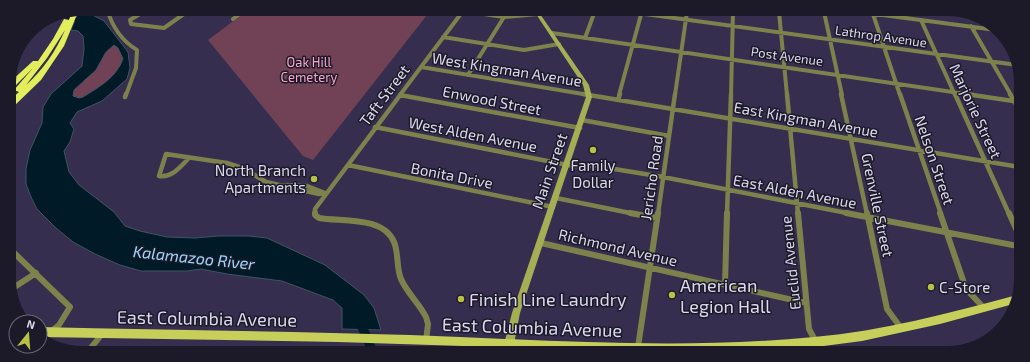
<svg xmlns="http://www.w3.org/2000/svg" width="1030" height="362" viewBox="0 0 1030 362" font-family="'Exo 2',sans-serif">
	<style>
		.green { fill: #714256 }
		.water { fill: #001a27; stroke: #425463; fill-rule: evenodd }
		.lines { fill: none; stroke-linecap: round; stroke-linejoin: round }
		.river { fill: #001a27; fill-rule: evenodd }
		.street-far2 { stroke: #7d824c; stroke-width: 4 }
		.street-far1 { stroke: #7d824c; stroke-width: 4.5 }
		.street { stroke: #7d824c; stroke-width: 6 }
		.secondary { fill: #a6ae55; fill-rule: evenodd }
		.primary { fill: #c6cf5a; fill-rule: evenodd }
		.highway { fill: #e3ee5c; fill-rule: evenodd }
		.poi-dot { fill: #b8c147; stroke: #1c1928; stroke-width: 1.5 }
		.labels { text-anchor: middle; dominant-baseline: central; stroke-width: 3; stroke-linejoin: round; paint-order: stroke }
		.far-street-label { font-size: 13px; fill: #dddaef; stroke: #1c1928 }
		.far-park-label { font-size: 13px; fill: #fca7ca; stroke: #1c1928 }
		.street-label { font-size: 15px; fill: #dddaef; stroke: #1c1928 }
		.poi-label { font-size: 15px; fill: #dddaef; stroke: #1c1928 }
		.water-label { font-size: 16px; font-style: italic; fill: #9adafe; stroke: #1c1928 }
		.near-poi-label { font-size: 18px; fill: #dddaef; stroke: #1c1928; text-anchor: start }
		.near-street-label { font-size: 18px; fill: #dddaef; stroke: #1c1928 }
	</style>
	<rect width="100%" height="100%" fill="#352e4f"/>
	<path class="green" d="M248,10H431L313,160L303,156L208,40Z
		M114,45C118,47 120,51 122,55C128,72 94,90 83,97L79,98L73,96L74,90L96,70L106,52Z"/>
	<path class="water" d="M81,9L104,21L128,52L130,68L127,79L102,101L77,112L70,123L74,129L70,142L64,151L69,172L79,185L114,212L125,226L140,231L167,237L195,238L218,236H249L267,238L325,265L364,295L374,308L381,330L342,329V308L333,300L282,281L227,274L201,269L187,271H141L120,265L95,254L73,242L56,228L37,209L31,197L26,184V169L30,150L42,123L43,107L51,94L82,66L84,49L83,36L78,31L71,30L79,10ZM114,45L118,48L123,59C116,78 99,87 83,97L79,98L73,96L74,90L96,70L106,52Z"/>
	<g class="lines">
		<path class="river" d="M66,15L82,20L83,21L80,23L62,17Z
			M359,316L363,317L377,350H367L354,320L355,317Z"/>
		<path class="street-far2" d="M107,9C112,26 122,41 137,50L136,68L126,95
			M148,9L130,20L131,24L164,28L191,9
			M463,11L504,17L538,14
			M623,11L1017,65
			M779,12L787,95
			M824,12L842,95
			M860,12L996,30
			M873,14L900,95
			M233,19L245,10
			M921,20L955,95
			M971,26L1011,95
			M552,33L973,95
			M443,37L524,50L559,44
			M585,38L595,11
			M421,67L589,95
			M468,75L504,17
			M400,95L463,11
			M619,95L642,11
			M675,95L687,12
			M731,95L733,12"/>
		<path class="street-far1" d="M583,94L1019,167
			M787,94L798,214
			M841,94L867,214
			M900,94L941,214
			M955,94L1009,214
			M966,94L1020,102
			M1010,94L1020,111
			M400,95L580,128
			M125,97L126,94
			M618,100L620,94
			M582,120L669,136
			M375,127L573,166H596L663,177L852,214
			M189,158C180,167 172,178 159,176L166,154L227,163L245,169L266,182L319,194L325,193
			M348,165L553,207
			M286,185L307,186L325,193
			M556,198L635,214
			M315,214V209L401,94
			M658,214L675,94
			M727,214L731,94"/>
		<path class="street" d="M315,213V215L319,218C342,222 383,216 394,242C399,254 396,267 401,279C407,293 419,303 426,317L428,324L426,341
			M630,213L657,218
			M798,213L809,329L816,342
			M846,213L1018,246
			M867,213L887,309L901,328
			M940,213L966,289L984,308
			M1009,213L1018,233
			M541,243L806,303
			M10,249L70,307L59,325L43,338
			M725,285L727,213
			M10,290L36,273
			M638,347L658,213
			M90,349L102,334"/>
		<path class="secondary" d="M534,11H538L589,85L592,97L520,313L514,344L512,347L509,348L506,347L504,344L512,313L586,97L583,85Z"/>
		<path class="primary" d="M1017,295V303L940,324L862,341L816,347L749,352L620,351L338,342L40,337V327C163,330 287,331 410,335C545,340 680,350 814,337C883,331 950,313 1017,295Z"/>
		<path class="highway" d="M77,11L78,12L64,46L41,80L12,108H9V101L19,92L14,90L33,68L12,89H9V83L33,61H38L53,39L64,19L69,20L71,13ZM65,30C56,51 43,70 26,85L47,58Z"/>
	</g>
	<g class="poi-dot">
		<circle cx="593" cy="150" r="4"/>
		<circle cx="314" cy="179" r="4"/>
		<circle cx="931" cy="287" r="4"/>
		<circle cx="672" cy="295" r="4"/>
		<circle cx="461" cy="299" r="4"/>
	</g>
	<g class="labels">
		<g class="far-street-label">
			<text transform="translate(881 36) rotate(8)">Lathrop Avenue</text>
			<text transform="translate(787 56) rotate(8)">Post Avenue</text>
		</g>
		<g class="far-park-label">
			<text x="309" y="62">Oak Hill<tspan x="309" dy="15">Cemetery</tspan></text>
		</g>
		<g class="street-label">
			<text transform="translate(507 69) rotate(9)">West Kingman Avenue</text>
			<text transform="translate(384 95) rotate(-53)">Taft Street</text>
			<text transform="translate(492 100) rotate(11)">Enwood Street</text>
			<text transform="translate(976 111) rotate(65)">Marjorie Street</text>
			<text transform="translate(806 119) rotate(10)">East Kingman Avenue</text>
			<text transform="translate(473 134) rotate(11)">West Alden Avenue</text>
			<text transform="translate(935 160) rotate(71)">Nelson Street</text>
			<text transform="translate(549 171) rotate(-71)">Main Street</text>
			<text transform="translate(452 175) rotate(11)">Bonita Drive</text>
			<text transform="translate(651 178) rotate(-82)">Jericho Road</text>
			<text transform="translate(795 191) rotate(11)">East Alden Avenue</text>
			<text transform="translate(878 205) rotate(78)">Grenville Street</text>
			<text transform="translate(618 247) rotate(13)">Richmond Avenue</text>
			<text transform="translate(790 263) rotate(-96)">Euclid Avenue</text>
		</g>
		<g class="poi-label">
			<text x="593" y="165">Family<tspan x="593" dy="17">Dollar</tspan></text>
			<text x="306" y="170" text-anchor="end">North Branch<tspan x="306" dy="17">Apartments</tspan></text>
			<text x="939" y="287" text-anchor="start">C-Store</text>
		</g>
		<g class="water-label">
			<text transform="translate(194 257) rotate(6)">Kalamazoo River</text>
		</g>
		<g class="near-poi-label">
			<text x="680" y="285">American<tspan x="680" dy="21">Legion Hall</tspan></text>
			<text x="469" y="299">Finish Line Laundry</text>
		</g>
		<g class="near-street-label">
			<text transform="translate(207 318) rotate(1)">East Columbia Avenue</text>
			<text transform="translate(532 327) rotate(2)">East Columbia Avenue</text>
		</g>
	</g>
	<path d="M0 0H1030V362H0ZM82 16H948A66 66 0 0 1 1014 82V280A66 66 0 0 1 948 346H82A66 66 0 0 1 16 280V82A66 66 0 0 1 82 16Z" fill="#1c1928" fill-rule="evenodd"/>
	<g transform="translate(28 334) rotate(17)"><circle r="19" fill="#1c1928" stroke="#696678"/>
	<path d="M0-3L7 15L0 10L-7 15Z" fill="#b8c147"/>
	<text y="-6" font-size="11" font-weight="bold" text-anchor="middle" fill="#dddaef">N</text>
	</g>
</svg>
